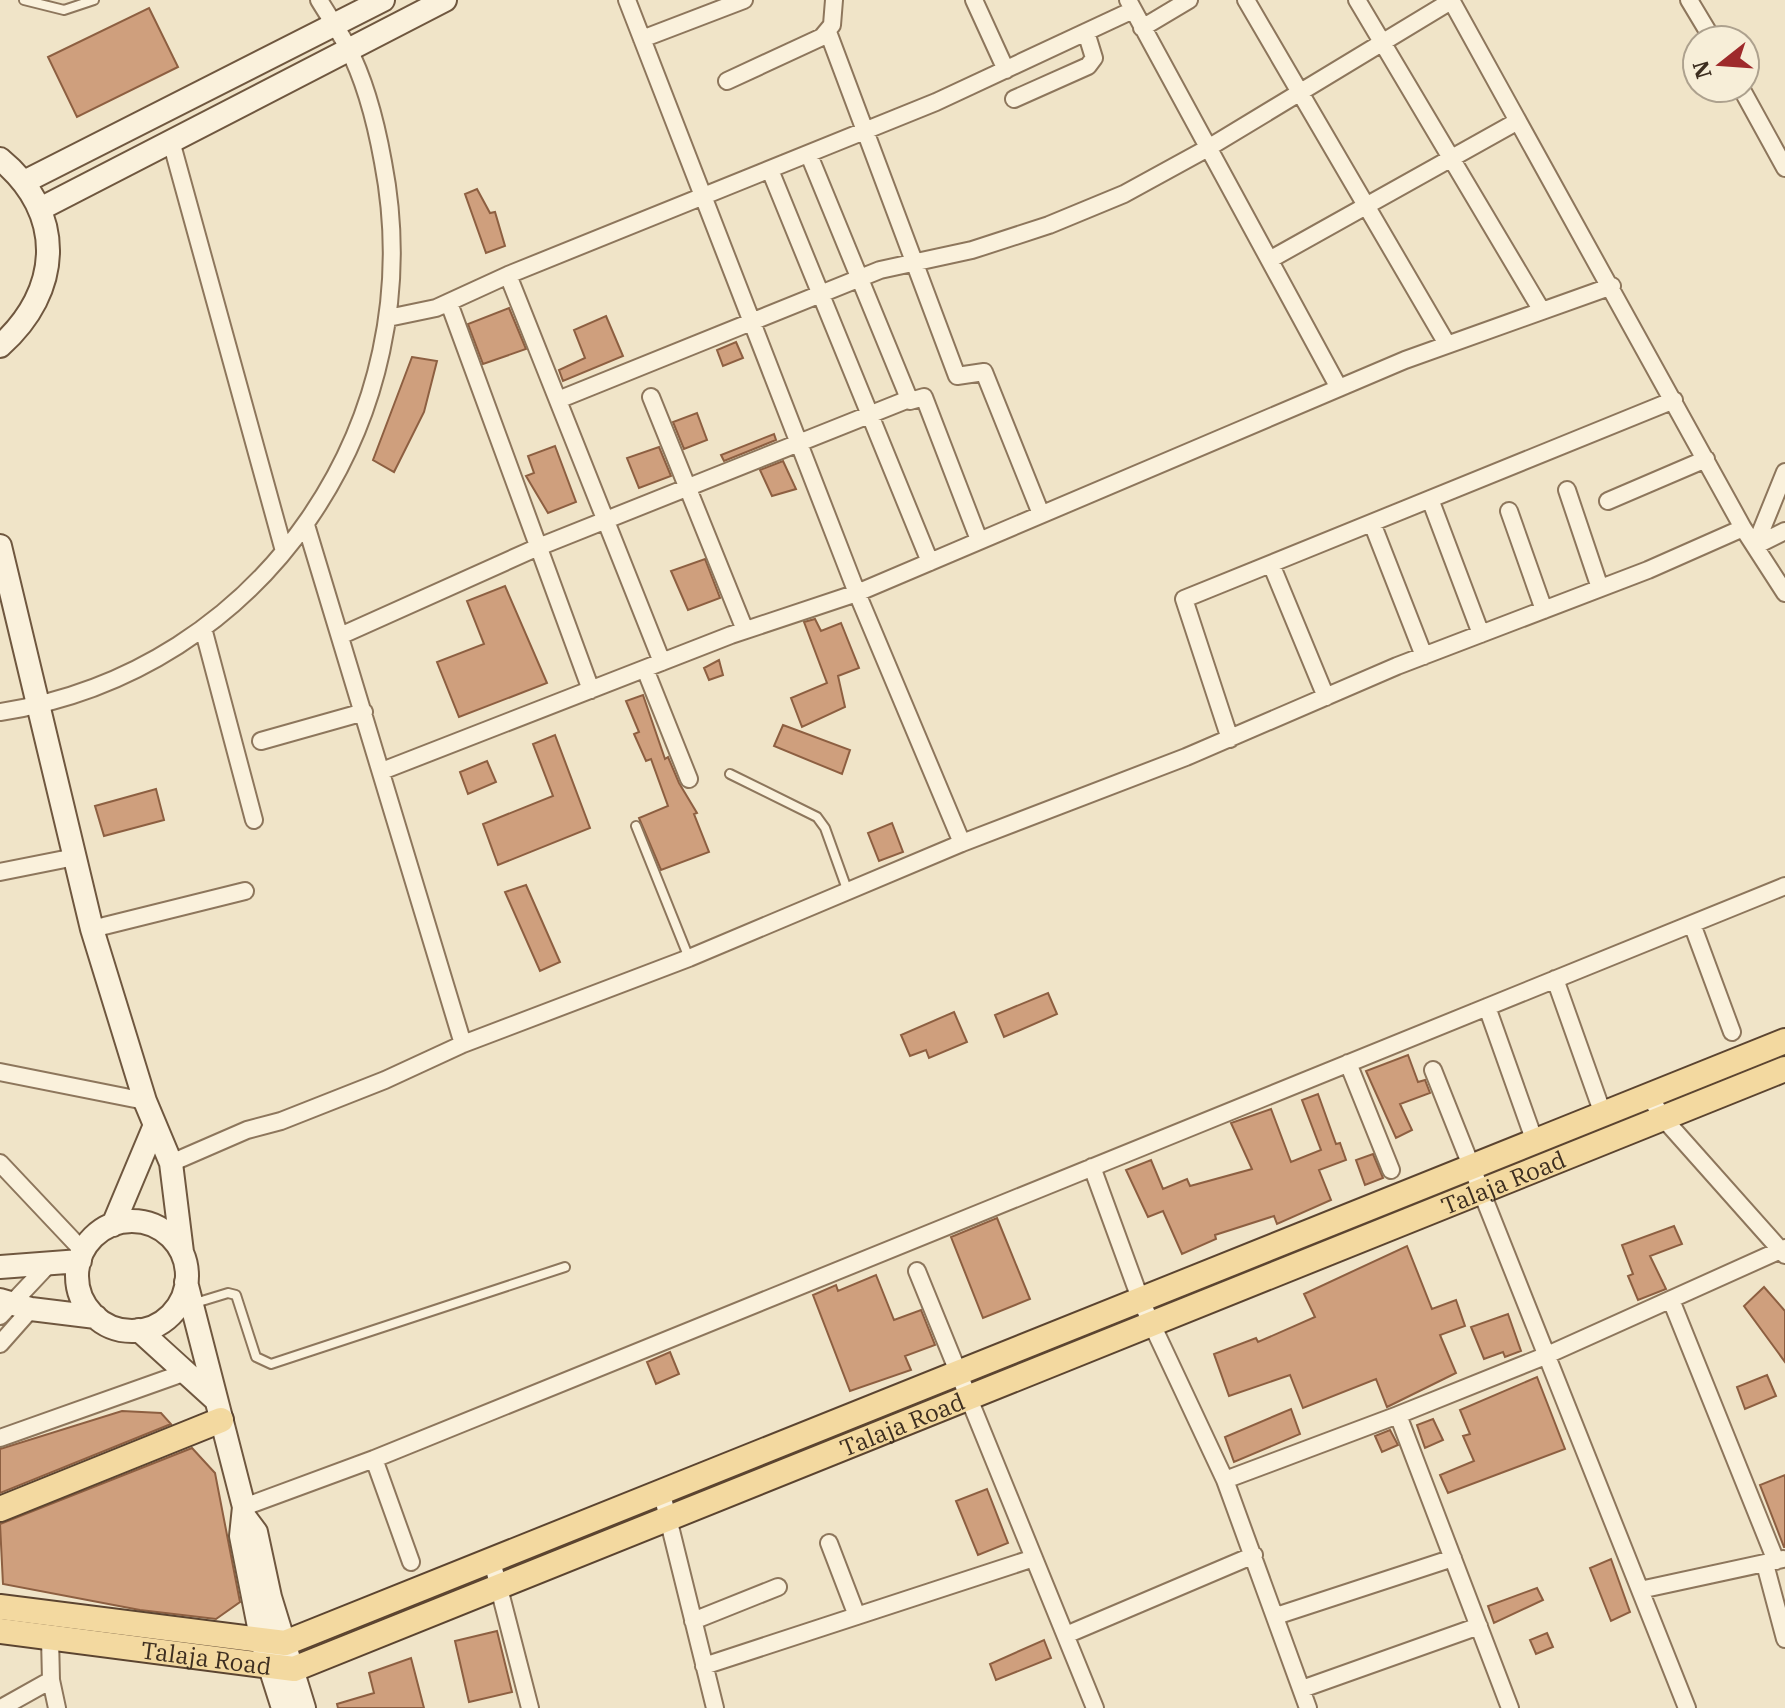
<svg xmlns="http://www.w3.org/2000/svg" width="1785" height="1708" viewBox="0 0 1785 1708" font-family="'IBM Plex Serif',serif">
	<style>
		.building { fill: #cf9f7d; stroke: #8d5f41; stroke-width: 2 }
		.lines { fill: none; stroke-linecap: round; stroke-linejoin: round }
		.lane-casing { stroke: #8d765c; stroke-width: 12 }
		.street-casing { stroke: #8d765c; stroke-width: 20 }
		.secondary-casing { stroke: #6f573f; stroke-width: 26 }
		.primary-casing { stroke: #5b4430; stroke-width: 28 }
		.lane { stroke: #faf1dc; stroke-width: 8 }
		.street { stroke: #faf1dc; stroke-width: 16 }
		.secondary { stroke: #faf1dc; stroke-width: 22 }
		.primary { stroke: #f3d9a0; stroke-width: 24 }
		.labels { text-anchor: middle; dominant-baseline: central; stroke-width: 6; stroke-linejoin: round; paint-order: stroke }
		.street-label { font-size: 24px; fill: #3d2e20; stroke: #f7eed8 }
	</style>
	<rect width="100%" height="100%" fill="#f0e4c8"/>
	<path class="building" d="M149,8L178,67L77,117L48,57Z
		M477,189L490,213L495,212L505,246L486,253L465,194Z
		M509,308L526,349L483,364L468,324Z
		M606,316L623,356L563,381L559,370L585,358L574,330Z
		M736,342L743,358L723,366L717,350Z
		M412,357L437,361L424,412L394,472L373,460Z
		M697,413L707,440L684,449L673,422Z
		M774,434L776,440L724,461L721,455Z
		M555,446L576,502L548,513L526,476L534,473L528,456Z
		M659,447L671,476L639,488L627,458Z
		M783,461L796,489L772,496L760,470Z
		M705,559L720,598L688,610L671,571Z
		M505,586L547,683L459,717L437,662L484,644L467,601Z
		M815,619L821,631L841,623L859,668L838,676L845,707L802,727L791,698L827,683L804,622Z
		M719,660L723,675L709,680L704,668Z
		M643,695L665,759L668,757L679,783L697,813L694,814L709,852L661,870L639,818L668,806L651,759L646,761L634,734L639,732L626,701Z
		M783,725L850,750L842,774L774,746Z
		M555,735L590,828L498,865L483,824L553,796L533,744Z
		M487,761L496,782L468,794L460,772Z
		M156,789L164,820L104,836L95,806Z
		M892,823L903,852L879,861L868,833Z
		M526,885L560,962L540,971L505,892Z
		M1048,993L1057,1014L1004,1037L995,1015Z
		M954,1012L967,1042L929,1058L926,1050L910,1056L901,1035Z
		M1408,1055L1418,1082L1425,1080L1430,1093L1400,1104L1412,1130L1396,1138L1366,1071Z
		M1318,1094L1336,1144L1340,1143L1346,1160L1319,1170L1331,1200L1277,1224L1274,1216L1215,1235L1216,1239L1182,1254L1163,1211L1148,1217L1126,1170L1151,1160L1163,1189L1187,1179L1190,1186L1252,1169L1231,1123L1271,1109L1291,1162L1321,1150L1302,1100Z
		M1373,1154L1383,1178L1365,1185L1356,1160Z
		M997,1218L1030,1299L983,1318L951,1237Z
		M1674,1226L1682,1244L1650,1256L1666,1289L1638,1300L1628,1276L1633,1274L1622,1245Z
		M1407,1246L1432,1309L1456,1300L1465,1326L1440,1335L1456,1373L1387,1407L1376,1379L1303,1408L1290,1375L1229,1396L1214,1354L1256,1338L1258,1342L1315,1317L1304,1294Z
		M876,1275L894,1320L921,1310L935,1345L905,1356L911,1370L850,1391L813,1295L836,1285L838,1291Z
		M1764,1287L1785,1311V1362L1744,1306Z
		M1508,1314L1521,1351L1505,1357L1503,1352L1484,1359L1471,1327Z
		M670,1352L679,1374L656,1384L647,1362Z
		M1767,1375L1776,1396L1745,1409L1737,1387Z
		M1537,1377L1565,1449L1448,1493L1440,1475L1474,1461L1463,1436L1470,1434L1460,1410Z
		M1291,1409L1300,1434L1234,1462L1225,1437Z
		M122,1411L161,1413L171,1424L0,1493V1449Z
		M1433,1419L1443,1440L1425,1448L1417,1425Z
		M1390,1430L1398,1445L1382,1452L1375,1436Z
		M192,1448L215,1473L240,1602L216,1619L140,1610L3,1584L0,1524Z
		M1785,1475V1547H1784L1760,1485Z
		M987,1489L1008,1543L978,1555L956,1501Z
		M1611,1559L1630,1612L1611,1621L1590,1568Z
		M1537,1588L1543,1600L1494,1623L1488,1606Z
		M497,1631L512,1692L469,1702L455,1641Z
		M1547,1633L1553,1647L1536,1654L1530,1640Z
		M1044,1640L1051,1658L996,1680L990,1664Z
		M411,1658L424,1708H338L337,1704L374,1693L369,1673Z"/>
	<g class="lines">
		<g class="lane-casing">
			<path id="lane" d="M24,0L64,10L94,0
				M730,774L817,817L825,828L848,892
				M636,826L689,958
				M192,1304L228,1293L236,1295L256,1357L271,1364L565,1267"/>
		</g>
		<g class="street-casing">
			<path id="street" d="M627,0L857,593L962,843
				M974,0L1006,70
				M1128,0L1339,388
				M1246,0L1447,344
				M1357,0L1542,311
				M1451,0L1743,528L1785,593
				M1689,0L1713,40
				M1142,28L1189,0
				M828,32L957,376L984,372L1041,514
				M642,39L744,0
				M727,81L822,37L832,25L834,0
				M1741,88L1785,168
				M1014,99L1088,66L1094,58L1086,32
				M171,141L284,551
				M809,155L910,401L924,397L979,540
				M770,170L930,562
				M1271,259L1518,121
				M508,275L662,662
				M449,303L591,690
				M388,318L436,308L508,275L936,102L1133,10
				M651,397L745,630
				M558,400L880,270L972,250L1049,225L1124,194L1208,148L1451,1
				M1785,472L1755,546L1785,531
				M1567,490L1600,588
				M1430,499L1481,634
				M1608,501L1706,459
				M1509,511L1544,610
				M1372,523L1424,656
				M306,525L463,1044
				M1271,564L1326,697
				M203,628L254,820
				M340,636L536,548L909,399
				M645,669L689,779
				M0,712C263,672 433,420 383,162C376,123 366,82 347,46C339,31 328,15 319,0
				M1230,739L1184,599L1674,400
				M261,741L364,712
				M382,771L731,635L857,593L1405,360L1612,286
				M0,872L75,857
				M1692,924L1732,1032
				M92,929L245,891
				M1555,979L1603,1114
				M1487,1007L1535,1142
				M1348,1063L1391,1170
				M1433,1070L1687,1708
				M0,1072L145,1101
				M1649,1096L1664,1119L1785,1255
				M0,1163L83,1251
				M171,1163L247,1130L281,1121L385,1080L463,1044L689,958L962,843L1186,757L1397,666L1648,570L1743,528
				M1092,1167L1141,1301L1225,1480L1308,1708
				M917,1271L1095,1708
				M1671,1300L1776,1561
				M0,1316L49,1264
				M0,1344L31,1309
				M0,1438L186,1372
				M374,1459L411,1562
				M1225,1480L1398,1415
				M662,1494L715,1708
				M244,1507L374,1459L1785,886
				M829,1543L857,1616
				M492,1561L530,1708
				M1765,1564L1785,1639
				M1640,1590L1783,1559
				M1276,1616L1453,1558
				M693,1621L778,1587
				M1066,1635L1254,1555
				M704,1666L1034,1558
				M51,1680L57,1708
				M1302,1689L1479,1626
				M1,1708L51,1680L50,1638
				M1510,1708L1398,1415L1545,1356L1785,1248"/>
		</g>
		<g class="secondary-casing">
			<path id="secondary" d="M0,159C66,213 62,291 0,346
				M24,182L383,0
				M40,209L445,0
				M0,546L92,929L145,1101L171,1163L182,1252
				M77 1276a55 55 0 1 1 110 0a55 55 0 1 1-110 0Z
				M113,1225L155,1125
				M0,1267L80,1261
				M186,1282L244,1507L241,1536L262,1642L283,1708
				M0,1300L31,1309L96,1317
				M139,1330L215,1399
				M244,1516L256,1532L270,1597L304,1708"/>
		</g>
		<g class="primary-casing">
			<g id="primary">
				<path d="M0,1509L221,1420"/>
				<path d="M0,1607L285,1643L1785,1041"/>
				<path id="s1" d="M0,1631L294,1669L1785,1069"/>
			</g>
		</g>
		<use href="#lane" class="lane"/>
		<use href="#street" class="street"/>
		<use href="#secondary" class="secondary"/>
		<use href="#primary" class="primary"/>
	</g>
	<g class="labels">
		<g class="street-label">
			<text stroke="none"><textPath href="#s1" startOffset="1600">Talaja Road</textPath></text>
			<text stroke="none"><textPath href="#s1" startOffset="952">Talaja Road</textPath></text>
			<text stroke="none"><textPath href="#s1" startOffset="208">Talaja Road</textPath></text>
		</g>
	</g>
	<g transform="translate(1721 64) rotate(253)"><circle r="38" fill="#f7eed8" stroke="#ada18e" stroke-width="2"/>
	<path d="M0-6L14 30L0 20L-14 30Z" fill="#9e2a2b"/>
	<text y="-12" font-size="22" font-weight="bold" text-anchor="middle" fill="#3d2e20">N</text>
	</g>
</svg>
